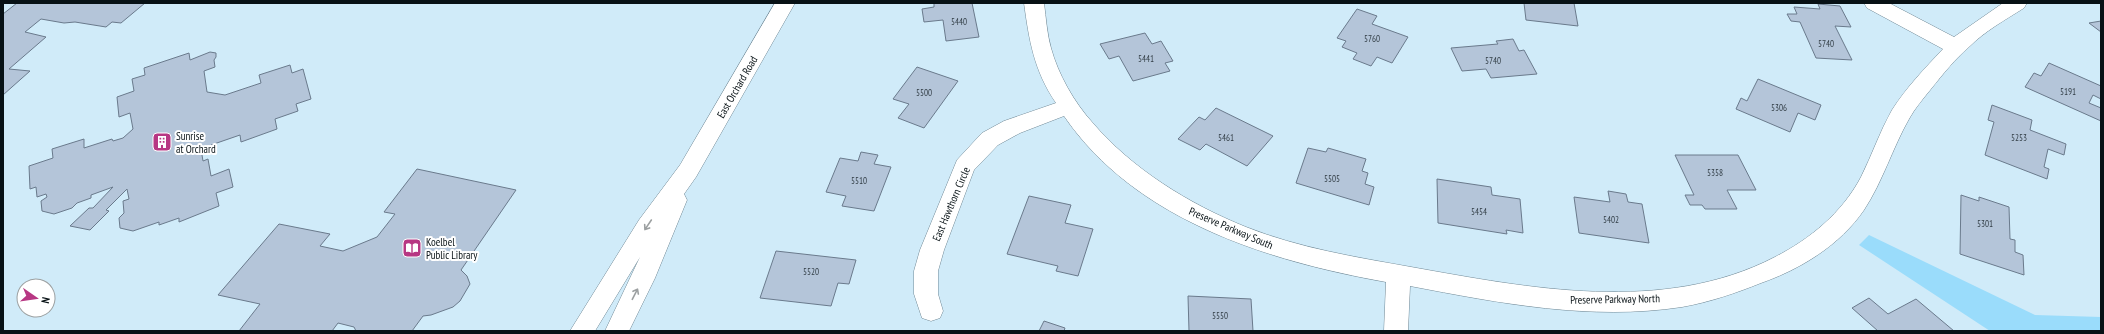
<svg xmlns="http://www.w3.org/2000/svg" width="2104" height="334" viewBox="0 0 2104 334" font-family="'PT Sans Narrow',sans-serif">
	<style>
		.green { fill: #9adcfb }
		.building { fill: #b4c5d9; stroke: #6a7a8c }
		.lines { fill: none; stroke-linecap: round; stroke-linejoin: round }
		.minor-casing { stroke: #708895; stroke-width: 1 }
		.minor { fill: #fff; fill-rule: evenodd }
		.oneway { stroke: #9ca0a1 }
		.labels { text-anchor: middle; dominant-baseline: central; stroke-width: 4; stroke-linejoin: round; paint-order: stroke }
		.number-label { font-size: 9px; fill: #323e46 }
		.street-label { font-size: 11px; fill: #071115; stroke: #fff }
		.poi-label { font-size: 11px; fill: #071115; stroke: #fff; text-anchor: start }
	</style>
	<rect width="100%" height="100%" fill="#d0ebf9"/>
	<path class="green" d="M1869,235L2035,315L2101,317V331H1990L1859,245Z"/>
	<path class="building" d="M17,3H145L121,23L112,22L106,27L75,22L64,23L41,19L25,32L46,37L9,69L30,71L3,95V14Z
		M934,3H972L979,37L946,41L943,20L924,22L922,9L934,7Z
		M1524,3H1574L1578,26L1526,20Z
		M1818,4L1840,6L1851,27L1835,26L1852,60L1816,58L1800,22L1791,21L1787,14H1797L1794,7L1820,9Z
		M1357,9L1377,16L1372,24L1408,37L1392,63L1377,57L1371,66L1353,59L1357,53L1342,47L1346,41L1337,38Z
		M2101,21V32L2089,23Z
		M1145,33L1152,44L1161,41L1173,61L1165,63L1170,71L1133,81L1119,56L1109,59L1100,44Z
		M1513,39L1519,51L1524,50L1537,74L1491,78L1486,69L1462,71L1451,48L1498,44L1496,41Z
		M210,52L216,53V57L214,60L215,67L204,71L207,92L225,95L261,83L259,75L290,65L292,73L303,69L311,99L296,104L298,111L275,119L277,129L241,142L240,135L211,145L202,155L203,161L208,159L211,176L229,169L233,187L216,193L219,206L179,222V218L159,225V222L133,231L120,228L119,218L124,213L123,201L129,199L127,189L106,210L109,211L90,230L70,226L89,208H93L113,187L91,195V198L77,203L72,208L54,214L42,211L41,201L47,197L46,194L37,197L36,187L30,189L29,166L53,158L52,149L84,139V148L112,139L113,141L123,138L133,129L130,113L119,117L117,97L134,91L132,79L145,75L144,68L189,53L190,60Z
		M2049,63L2101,86V99L2093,95L2089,103L2101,108V121L2025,87L2034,73L2041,76Z
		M917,67L958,81L924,128L898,118L909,104L893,99Z
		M1758,79L1821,105L1815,120L1798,113L1790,132L1736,109L1741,98L1747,101Z
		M1992,105L2032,120L2030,130L2066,144L2064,155L2048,149L2044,167L2049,169L2047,179L1985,155L1994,122L1988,120Z
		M1216,108L1273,136L1247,166L1206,144L1200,150L1178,139L1199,117L1205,120Z
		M1308,148L1326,152L1328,148L1366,159L1362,171L1368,173L1365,184L1374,187L1369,205L1296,183Z
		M861,152L878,155L874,164L891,167L874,211L842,206L846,196L826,192L840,158L858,161Z
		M1675,155H1738L1756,190H1727L1737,209H1705L1702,205H1690L1685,195H1694Z
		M417,169L516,190L461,270L467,276L470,284L460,301L453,307L431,315L423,316L412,331H356L354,327L338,323L332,331H239L260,304L218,295L279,224L330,234L320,246L343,251L377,237L395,214L384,212Z
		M1437,179L1491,187L1492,195L1520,199L1523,233L1506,230L1507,234L1438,223Z
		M1608,191L1626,194L1628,202L1642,204L1649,243L1579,233L1574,197L1610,202Z
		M1961,195L1979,201V197L2009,207L2010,239L2015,240V252L2023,255L2024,275L1960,254Z
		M1029,196L1071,205L1065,223L1093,229L1078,276L1056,271L1058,266L1007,254Z
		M776,251L856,260L849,284L838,283L831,306L760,298Z
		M1188,296L1251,299L1253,331H1189Z
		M1869,298L1888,314L1916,299L1954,331H1878L1852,308Z
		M1044,321L1065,328L1064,331H1039Z"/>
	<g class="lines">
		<g class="minor-casing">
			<path id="minor" d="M775,3H795L696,177L684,194L687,200L655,278L629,331H605L640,257L595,331H570L639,220L680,165Z
				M1024,3H1044C1046,18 1047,34 1051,48C1058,74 1074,102 1092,122C1132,169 1189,204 1246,227C1299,248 1355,257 1411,267C1529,288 1663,315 1775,257C1810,239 1842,213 1861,177C1872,155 1880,131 1892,110C1906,88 1925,68 1943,49L1867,8L1864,3H1889L1954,37L2003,3H2027L2024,8C2005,20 1985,31 1969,47C1955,59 1943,74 1931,89C1923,99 1915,108 1909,119C1892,149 1883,181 1864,210C1840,245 1801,269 1761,283C1736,293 1710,302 1682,307C1591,321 1499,303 1410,286L1408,331H1384L1386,282C1268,261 1135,220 1064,116L1020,133L998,145L974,170L944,250L938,271V294L943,311L940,318L931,321L922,318L914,294V271L920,250L957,160L982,133L1004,121L1056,103C1034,71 1029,40 1024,3Z"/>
		</g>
		<use href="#minor" class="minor"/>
	</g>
	<defs><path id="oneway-shaft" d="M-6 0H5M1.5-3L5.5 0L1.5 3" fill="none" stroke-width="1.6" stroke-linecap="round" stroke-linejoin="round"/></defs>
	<g class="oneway">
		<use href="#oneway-shaft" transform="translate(648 225) rotate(124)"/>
		<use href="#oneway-shaft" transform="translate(635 294) rotate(-63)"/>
	</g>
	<defs>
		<g id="building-square" transform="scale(1)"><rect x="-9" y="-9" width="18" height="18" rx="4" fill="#b73783" stroke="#fff"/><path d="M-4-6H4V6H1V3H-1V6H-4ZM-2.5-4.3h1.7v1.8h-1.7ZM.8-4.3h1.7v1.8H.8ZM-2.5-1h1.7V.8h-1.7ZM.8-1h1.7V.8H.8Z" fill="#fff"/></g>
		<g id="library-square" transform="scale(1)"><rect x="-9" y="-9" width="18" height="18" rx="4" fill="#b73783" stroke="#fff"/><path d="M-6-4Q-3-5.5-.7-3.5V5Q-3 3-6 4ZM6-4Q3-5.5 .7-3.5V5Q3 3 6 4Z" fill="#fff"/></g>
	</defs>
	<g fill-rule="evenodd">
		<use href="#building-square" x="162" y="142"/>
		<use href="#library-square" x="412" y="248"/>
	</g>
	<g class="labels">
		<g class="number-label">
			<text x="959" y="21">5440</text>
			<text x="1372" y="38">5760</text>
			<text x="1826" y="43">5740</text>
			<text x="1146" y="58">5441</text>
			<text x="1493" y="60">5740</text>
			<text x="2068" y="91">5191</text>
			<text x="924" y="92">5500</text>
			<text x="1779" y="107">5306</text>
			<text x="1226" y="137">5461</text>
			<text x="2019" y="137">5253</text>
			<text x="1715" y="172">5358</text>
			<text x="1332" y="178">5505</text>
			<text x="859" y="180">5510</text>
			<text x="1479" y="211">5454</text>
			<text x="1611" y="219">5402</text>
			<text x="1985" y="223">5301</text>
			<text x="811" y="271">5520</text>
			<text x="1220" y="315">5550</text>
		</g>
		<g class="street-label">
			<text transform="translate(737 87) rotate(-60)">East Orchard Road</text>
			<text transform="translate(951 204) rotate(-67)">East Hawthorn Circle</text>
			<text transform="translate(1231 228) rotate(23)">Preserve Parkway South</text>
			<text transform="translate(1615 299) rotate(-1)">Preserve Parkway North</text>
		</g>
		<g class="poi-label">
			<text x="176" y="136">Sunrise<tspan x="176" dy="13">at Orchard</tspan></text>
			<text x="426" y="242">Koelbel<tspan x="426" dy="13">Public Library</tspan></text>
		</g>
	</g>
	<rect width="2104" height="334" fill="none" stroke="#071115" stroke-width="8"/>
	<g transform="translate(36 298) rotate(103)"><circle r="19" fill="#ffffff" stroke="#9ca0a1"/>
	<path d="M0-3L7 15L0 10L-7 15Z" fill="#b73783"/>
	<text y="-6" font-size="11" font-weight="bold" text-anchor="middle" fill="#071115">N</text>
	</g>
</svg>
